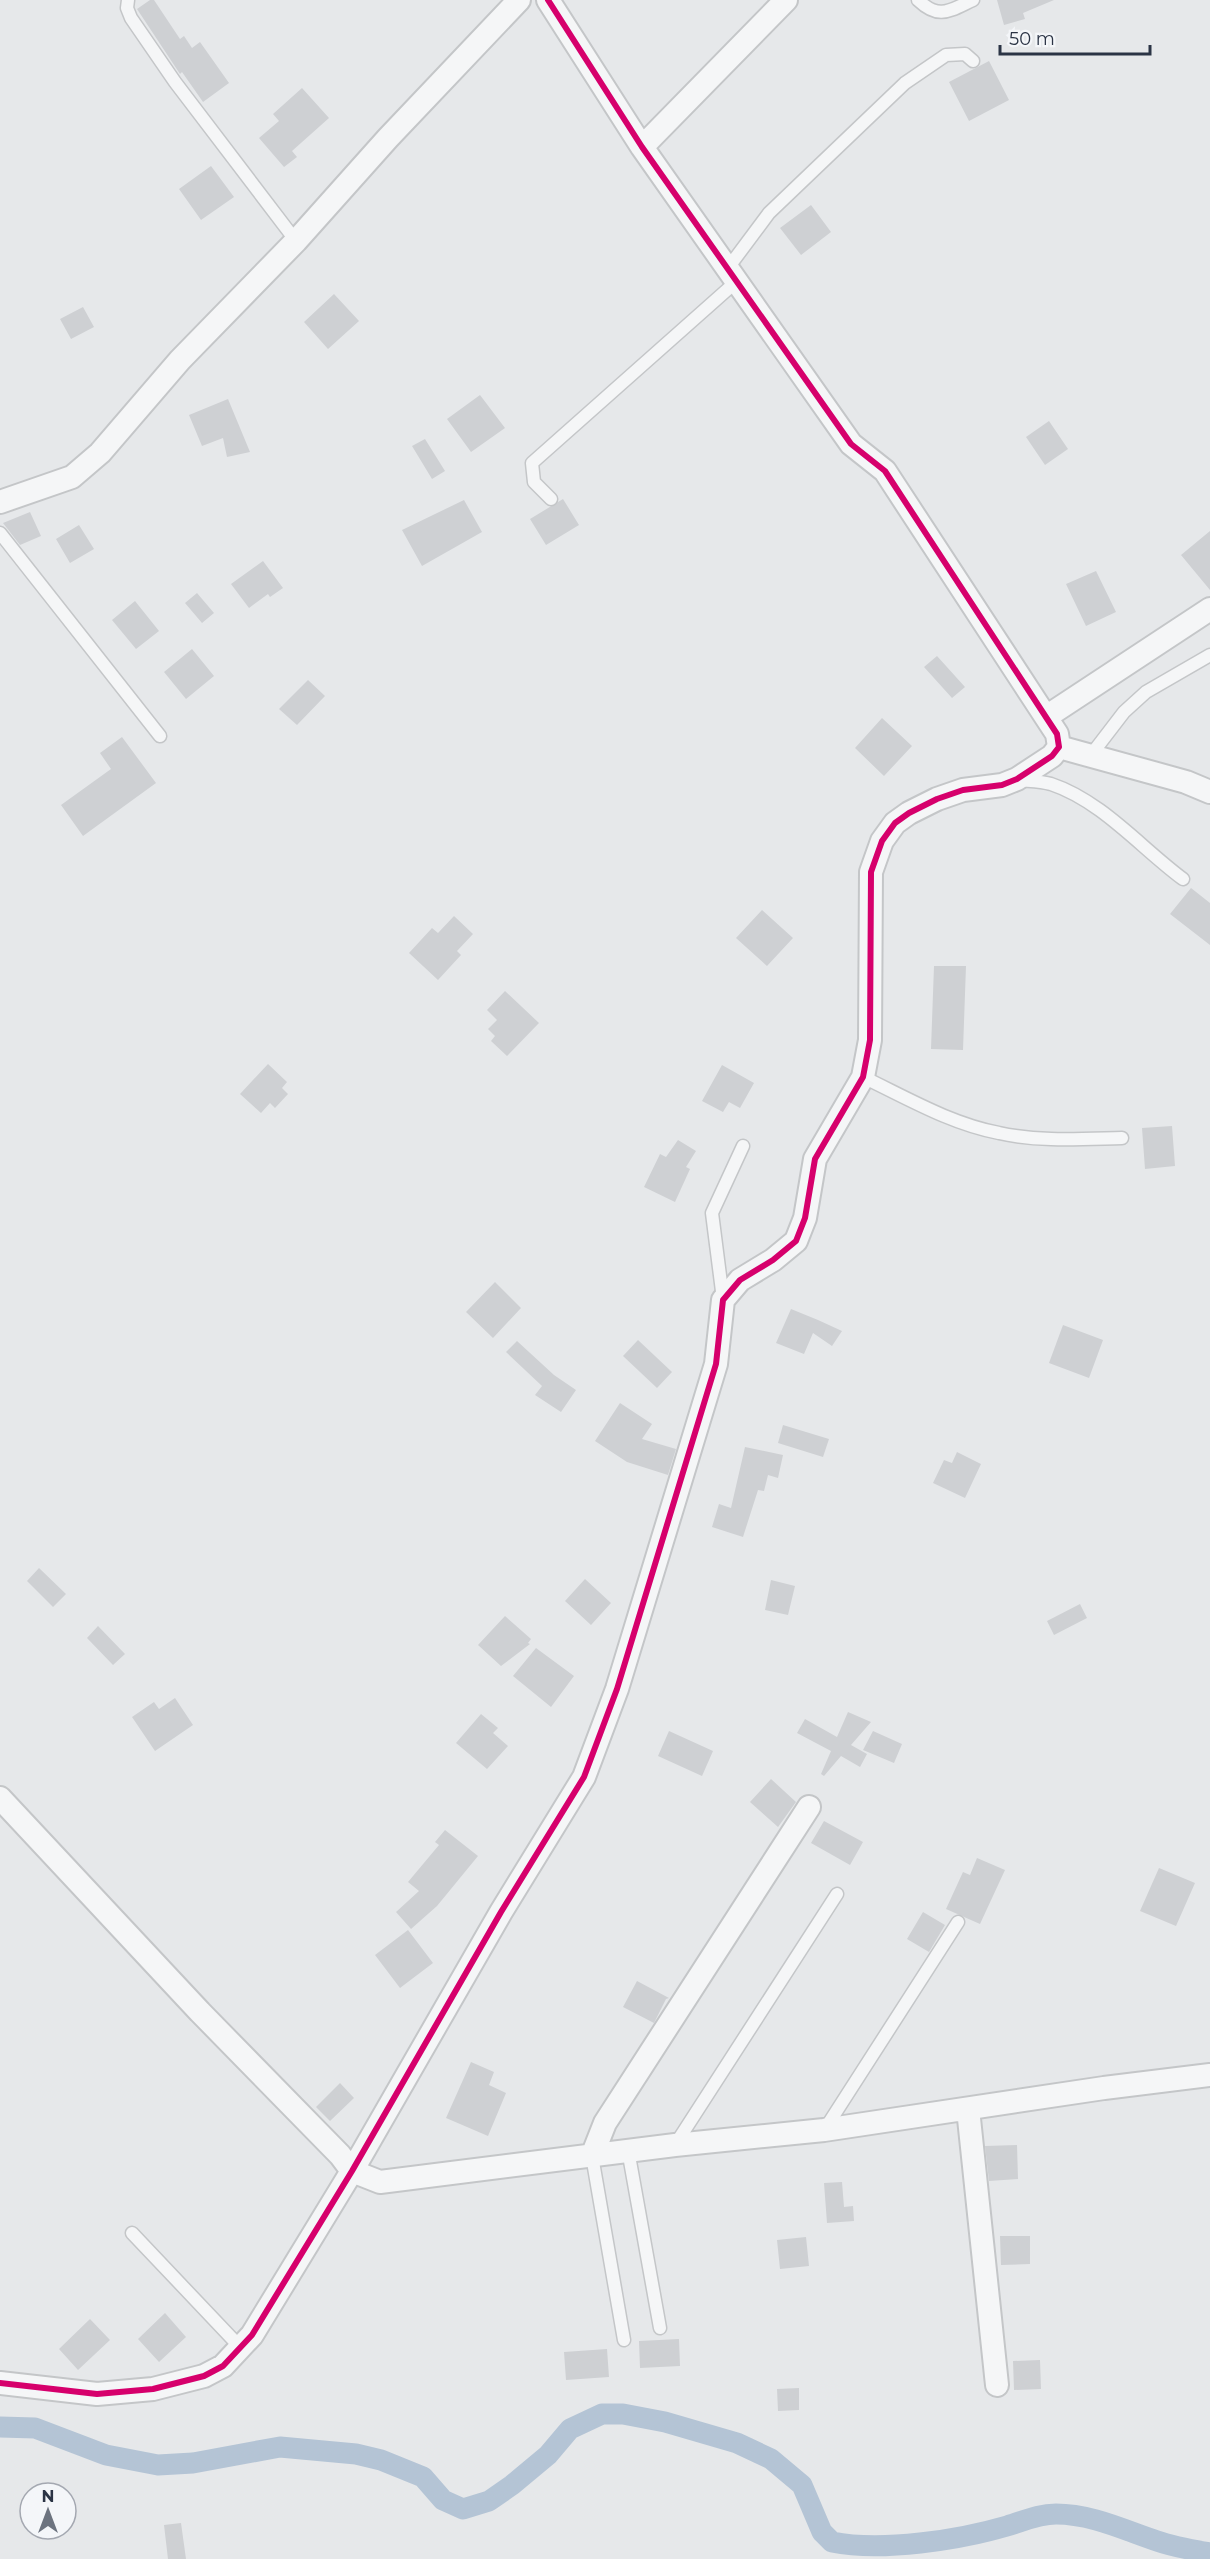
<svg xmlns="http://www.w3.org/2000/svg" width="1210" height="2559" viewBox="0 0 1210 2559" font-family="Montserrat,sans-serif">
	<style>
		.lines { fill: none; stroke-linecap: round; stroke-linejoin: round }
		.canal { stroke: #b4c4d5; stroke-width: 21 }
		.building { fill: #ced0d3 }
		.lane-casing { stroke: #c4c6c8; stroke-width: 15 }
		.street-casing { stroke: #c4c6c8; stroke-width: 26 }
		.lane { stroke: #f5f6f7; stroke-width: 12 }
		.street { stroke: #f5f6f7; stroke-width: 22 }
		.cycleway-casing { stroke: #f4f6f9; stroke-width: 10 }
		.cycleway { stroke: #d6006c; stroke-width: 6 }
	</style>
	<rect width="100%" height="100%" fill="#e6e8ea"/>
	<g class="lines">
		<path class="canal" d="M0,2427L35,2428L106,2455L158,2465L193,2463L280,2447L356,2454L381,2460L423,2477L443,2500L463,2509L489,2501L512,2485L548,2455L570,2429L602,2414H623L665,2422L737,2443L771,2459L802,2485L822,2532L832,2542C882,2552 959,2540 1007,2526C1024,2521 1038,2514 1056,2514C1091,2514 1124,2530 1157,2541C1174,2547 1192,2550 1210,2553"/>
	</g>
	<path class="building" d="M150,0H154L180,39L184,36L192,48L200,42L229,83L203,102L182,72L180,74L137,9Z
		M997,0H1054L1023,13L1025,19L1004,25Z
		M989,61L1009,100L969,121L949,82Z
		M302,88L329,118L292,151L297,157L284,167L259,138L279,121L273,114Z
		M211,166L234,197L201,220L179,189Z
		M811,205L831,232L801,255L780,228Z
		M334,294L359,321L328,349L304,322Z
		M83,307L94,327L71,339L60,319Z
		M480,395L505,428L471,452L447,419Z
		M228,399L250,452L227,457L223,438L202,446L189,415Z
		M1049,421L1068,449L1045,465L1026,437Z
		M425,439L445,471L432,479L412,446Z
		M563,499L579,525L546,545L530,519Z
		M464,500L482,532L422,566L402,530Z
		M30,512L41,536L20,545L3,523Z
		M79,525L94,549L70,563L56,539Z
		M1210,531V590L1181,555Z
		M263,561L283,588L270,597L268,594L249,608L231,584Z
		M1096,571L1116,612L1086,626L1066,584Z
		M197,593L214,613L202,623L185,603Z
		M135,601L159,631L136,649L112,620Z
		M192,649L214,676L186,699L164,672Z
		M937,656L965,687L952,698L924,667Z
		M308,680L325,696L297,725L279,709Z
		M882,718L912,746L884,776L855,748Z
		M122,737L156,783L83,836L61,805L111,769L100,753Z
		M1191,888L1210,903V945L1170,914Z
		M762,910L793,938L767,966L736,938Z
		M454,916L473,934L457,951L461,955L438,980L409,953L432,928L438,933Z
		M934,966H966L963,1050L931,1049Z
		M505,991L539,1023L507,1056L491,1041L495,1036L488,1029L497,1020L487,1010Z
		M268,1064L287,1082L282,1088L288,1094L275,1108L270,1103L261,1113L240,1094Z
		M722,1065L754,1083L740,1108L729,1102L723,1112L702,1101Z
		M1172,1126L1175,1166L1145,1169L1142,1128Z
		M678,1140L696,1151L686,1167L690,1169L675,1202L644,1187L660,1154L666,1157Z
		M495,1282L521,1308L493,1338L466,1312Z
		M791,1309L818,1320L842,1331L832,1346L813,1333L804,1354L776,1343Z
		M1063,1325L1103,1340L1089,1378L1049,1363Z
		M638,1340L672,1372L657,1388L623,1356Z
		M517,1341L554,1375L576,1390L561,1412L535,1395L542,1386L506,1352Z
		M620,1403L652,1424L642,1439L676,1449L668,1475L627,1462L595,1441Z
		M783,1425L829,1439L823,1457L778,1443Z
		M745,1447L783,1455L778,1478L768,1475L764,1491L758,1490L743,1537L712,1527L719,1504L731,1508Z
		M957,1452L981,1464L965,1498L933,1483L944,1460L952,1463Z
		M39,1568L66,1594L53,1607L27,1581Z
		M585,1579L611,1603L591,1625L565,1601Z
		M771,1580L795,1586L788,1615L765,1610Z
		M1080,1604L1087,1618L1054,1635L1047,1621Z
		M505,1616L531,1639L528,1643L530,1644L501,1666L478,1645Z
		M98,1626L125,1654L113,1665L87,1638Z
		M536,1648L574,1676L551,1707L513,1676Z
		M175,1698L193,1725L155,1751L132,1717L154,1702L159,1709Z
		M848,1712L871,1722L851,1745L867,1754L860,1767L841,1756L824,1776L821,1774L831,1751L797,1733L805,1719L837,1737Z
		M481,1714L498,1728L493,1733L508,1746L487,1769L456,1743Z
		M669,1731L713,1751L702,1776L658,1756Z
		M873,1731L902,1744L894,1763L863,1750Z
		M771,1779L796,1802L778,1827L750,1802Z
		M824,1821L863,1842L850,1865L811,1843Z
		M445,1830L478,1856L437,1906L411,1929L396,1912L419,1891L408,1882L439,1845L435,1842Z
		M977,1858L1005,1870L980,1924L946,1909L963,1872L970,1875Z
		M1159,1868L1195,1883L1176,1926L1140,1911Z
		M923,1912L945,1925L929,1952L907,1939Z
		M408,1930L433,1963L400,1988L375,1955Z
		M637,1981L669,1998L666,1999L654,2023L623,2007Z
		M471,2062L494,2072L489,2085L506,2093L488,2136L446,2118Z
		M340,2083L354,2098L330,2121L316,2107Z
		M1017,2145L1018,2179L989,2181L985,2146Z
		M842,2182L844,2207L853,2206L854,2221L827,2223L824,2183Z
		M1000,2236H1030V2264L1001,2265Z
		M806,2237L809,2266L780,2269L777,2240Z
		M165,2313L186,2337L159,2362L138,2339Z
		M90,2319L110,2340L78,2370L59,2349Z
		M679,2339L680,2366L640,2368L639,2341Z
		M607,2349L609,2377L566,2380L564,2352Z
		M1040,2360L1041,2389L1014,2390L1013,2361Z
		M799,2388V2410L778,2411L777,2389Z
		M181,2523L186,2559H168L164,2525Z"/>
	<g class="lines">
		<g class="lane-casing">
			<path id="lane" d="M128,0L127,8L131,18L175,82L296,241
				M918,0C939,20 949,11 973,0
				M728,268L769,213L905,83L946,55L965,54L973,61
				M551,499L534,482L532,463L737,281
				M0,533L160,736
				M1091,755L1124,712L1146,692L1210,655
				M1019,780C1029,781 1041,781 1051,784C1102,801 1141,848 1183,879
				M863,1077C907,1098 951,1124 999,1133C1039,1142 1081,1139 1122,1138
				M723,1299L712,1213L743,1146
				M825,2129L958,1922
				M675,2145L837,1894
				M628,2150L660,2328
				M592,2156L624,2340
				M132,2233L241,2348"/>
		</g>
		<g class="street-casing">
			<path id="street" d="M642,147L786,0
				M0,502L72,477L100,453L180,360L296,241L388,138L519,0
				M1046,717L1210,609
				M1059,747L1186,782L1210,792
				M0,1798L200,2012L340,2155L352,2171L380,2182L675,2145L824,2130L1104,2088L1210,2075
				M968,2109L997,2385
				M592,2156L605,2123L809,1807
				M0,2383L97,2394L153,2389L204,2376L223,2366L252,2335L352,2171L501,1912L584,1777L617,1689L716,1364L723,1300L740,1280L773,1260L796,1241L805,1218L815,1159L863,1077L870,1040L871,872L882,841L895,823L909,813L937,799L963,790L1002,785L1017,779L1052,756L1059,747L1057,734L885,471L851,444L642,147L548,0"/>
		</g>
		<use href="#lane" class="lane"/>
		<use href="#street" class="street"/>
		<g class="cycleway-casing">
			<path id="cycleway" d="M0,2383L97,2394L153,2389L204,2376L223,2366L252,2335L352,2171L501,1912L584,1777L617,1689L716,1364L723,1300L740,1280L773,1260L796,1241L805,1218L815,1159L863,1077L870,1040L871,872L882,841L895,823L909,813L937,799L963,790L1002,785L1017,779L1052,756L1059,747L1057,734L885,471L851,444L642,147L548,0"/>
		</g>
		<use href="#cycleway" class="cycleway"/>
	</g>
	<g transform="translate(48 2511)"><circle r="28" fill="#f4f6f9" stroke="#a4a8b1" stroke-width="1.5"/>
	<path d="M0-4.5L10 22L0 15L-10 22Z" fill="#6c737f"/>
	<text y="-9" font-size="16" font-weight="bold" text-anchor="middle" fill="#2b3445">N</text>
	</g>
	<path d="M1000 45v9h150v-9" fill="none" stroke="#2b3445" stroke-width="3"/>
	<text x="1009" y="45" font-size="18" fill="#2b3445" stroke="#f4f6f9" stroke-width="4.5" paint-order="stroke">50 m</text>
</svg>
